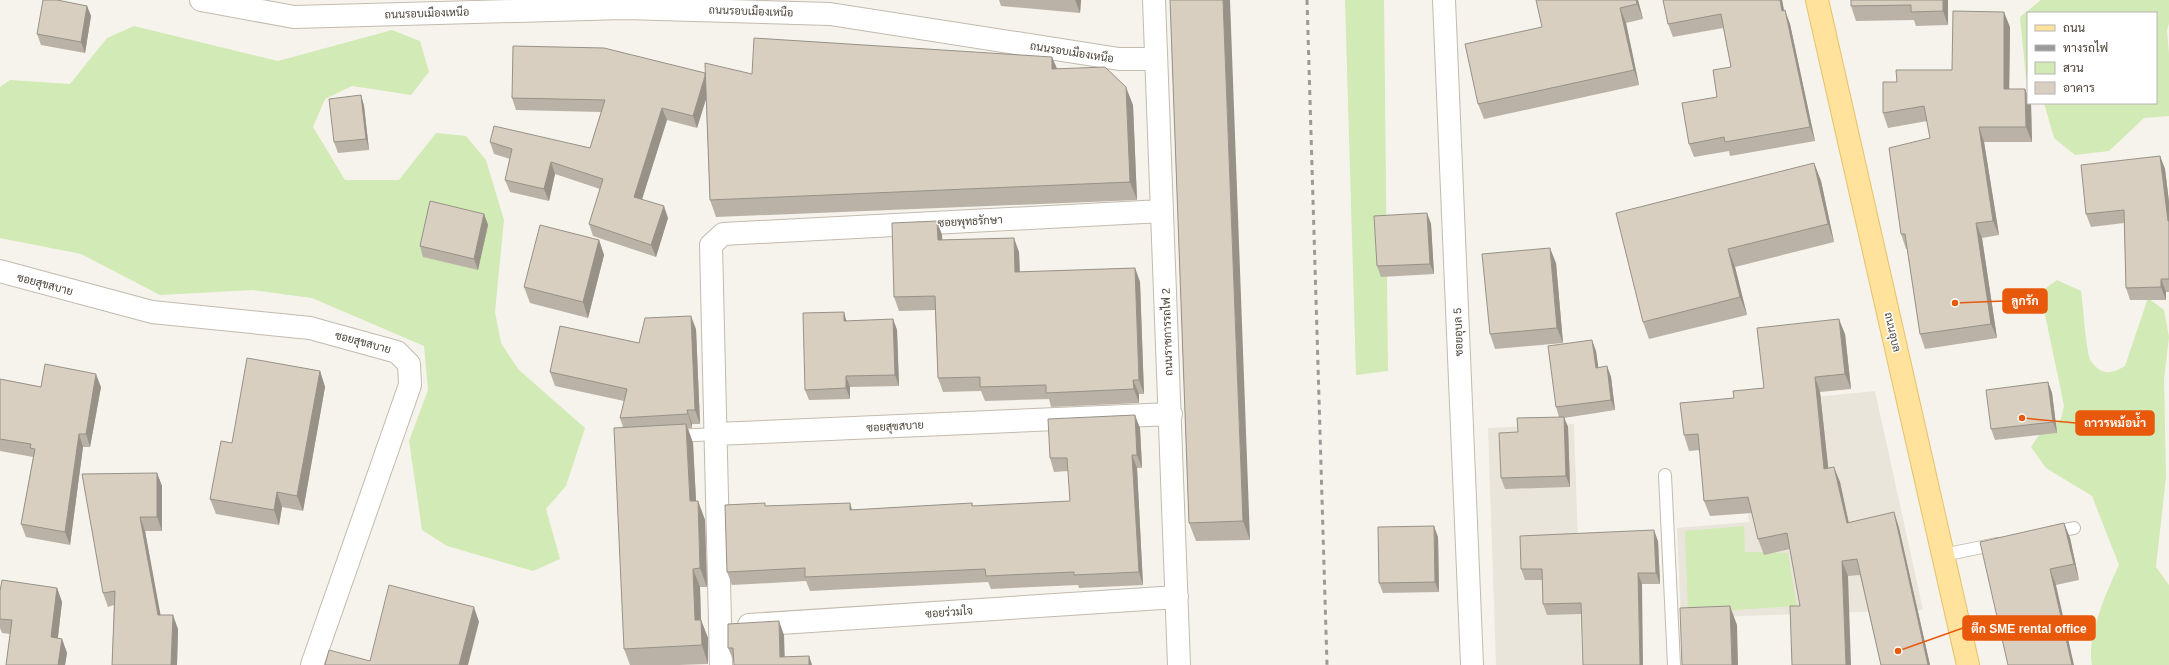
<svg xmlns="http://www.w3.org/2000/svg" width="2169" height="665" viewBox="0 0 2169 665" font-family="Helvetica,Sarabun,sans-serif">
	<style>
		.residential { fill: #eae5da }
		.green { fill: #d2eab5 }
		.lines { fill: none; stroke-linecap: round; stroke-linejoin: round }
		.lane-casing { stroke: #c2bbae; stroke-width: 14 }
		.street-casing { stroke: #c2bbae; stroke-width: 24 }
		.primary-casing { stroke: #e6c16a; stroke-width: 24 }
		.lane { stroke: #fff; stroke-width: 12 }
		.street { stroke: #fff; stroke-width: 22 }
		.primary { stroke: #ffe39c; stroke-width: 22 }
		.rail { stroke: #9a9a9a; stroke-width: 3; stroke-dasharray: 5 5; stroke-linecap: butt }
		.wall { fill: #bab2a6 }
		.shaded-wall { fill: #979187 }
		.building { fill: #d8cfc1; stroke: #979187 }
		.labels { text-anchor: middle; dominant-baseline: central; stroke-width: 3; stroke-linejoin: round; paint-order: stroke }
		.street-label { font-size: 11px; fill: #4b4439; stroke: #fff }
		.leader { fill: none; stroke: #e8590c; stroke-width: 1.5 }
		.callout-dot { fill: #e8590c; stroke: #fff; stroke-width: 1.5 }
		.callout { fill: #e8590c; stroke: #e8590c; stroke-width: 1.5 }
		.callout-label { font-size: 12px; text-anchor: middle; font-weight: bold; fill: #fff }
	</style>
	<rect width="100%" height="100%" fill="#f6f3ec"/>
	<path class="residential" d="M1875,391L1923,610L1681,618L1677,528L1749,522L1737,405Z
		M1574,424L1582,665H1496L1488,428Z"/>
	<path class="green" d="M1345,0H1384L1388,371L1356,375Z
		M2041,0H2169V23L2167,31L2169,54V116L2144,118L2109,151L2075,155L2054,138L2044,103H2156V13H2028V80L2026,78L2020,17Z
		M134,26L278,61L392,30L420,41L429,72L411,95L352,86L325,99L313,127L345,180H399L436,133L466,136L486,160L504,220L495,312L501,343L518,369L585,428L566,486L546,509L560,559L533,571L447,546L422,530L409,441L428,390L424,346L312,298L253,290L160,295L81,254L0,238V87L10,80L70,84L107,38Z
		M2057,280L2081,291C2083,303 2086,354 2091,361C2101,376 2112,374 2125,366L2148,298L2164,310L2169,337L2164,379L2166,477L2156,567L2169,585V665H2092C2086,637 2107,591 2119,565L2092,496L2046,468L2031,447L2039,435L2061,419L2064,406L2042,300L2046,288Z
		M1744,526L1745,552L1788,553L1797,606L1688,613L1685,531Z"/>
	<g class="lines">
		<g class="lane-casing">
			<path id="lane" d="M675,436L716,434
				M1665,475L1674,665
				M2050,533L2074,528
				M1943,555L1997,544"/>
		</g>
		<g class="street-casing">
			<path id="street" d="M201,0L294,17L624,8L830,14L1119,59H1155
				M1154,0L1179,665
				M1444,0L1472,665
				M0,271L152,312L310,328L397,352L409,364L410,385L312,665
				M716,434L1171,414
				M749,625L1177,597
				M721,665L711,245L723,234L1162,211"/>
		</g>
		<g class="primary-casing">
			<path id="primary" d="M1817,0L1968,665"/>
		</g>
		<use href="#lane" class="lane"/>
		<use href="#street" class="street"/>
		<use href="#primary" class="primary"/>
		<path class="rail" d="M1307,0L1327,665"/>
	</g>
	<path class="wall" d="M999,0H1081L1080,13L1001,6Z
		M1170,0L1250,540L1196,541L1189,523Z
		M1638,0L1643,19L1626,23L1639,85L1484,119L1478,104L1542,27Z
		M1663,0H1782L1784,11L1790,24L1815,141L1730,156L1729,151L1694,157L1689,144L1717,97L1731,67L1723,28L1673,37L1668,24Z
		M1948,0V25L1916,26L1914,20L1856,21L1851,6Z
		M87,6L91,16L85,53L41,45L37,34Z
		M2010,27L2009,89L2028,96L2031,104L2032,142H1984L1999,235L1982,238L1997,338L1925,349L1920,334L1907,249H1906L1901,234L1930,138L1927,121L1888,128L1883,113L1897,82L1952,70Z
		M1052,57L1057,68L1133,105L1137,200L716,217L710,200L706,99L697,128L667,120L642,199L668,218L656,257L593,236L589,224L600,189L555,174L549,201L510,192L505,180L510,159L494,154L490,142L590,148L601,112L516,110L512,98L705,73L752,74Z
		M361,95L364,106L369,150L338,153L334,142Z
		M2160,156L2165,169L2169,202V292H2166V300H2130L2126,288L2124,223L2091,227L2086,214Z
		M1814,163L1821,181L1834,242L1735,267L1747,315L1649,339L1643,322Z
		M1427,213L1431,224L1434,274L1381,277L1377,266Z
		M484,214L488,225L478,270L423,257L420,246Z
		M937,221L942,235V240L1019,252L1020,272L1135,268L1140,282L1144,394H1139V403L1051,407L1049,399L985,401L981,391L943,392L938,378L935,310L899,311L894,297Z
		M599,240L604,255L588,318L530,303L524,287Z
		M1556,263L1563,343L1495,349L1490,334Z
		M893,319L897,330L899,386L850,387V399L809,400L805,390L847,321Z
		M696,329L700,424H692V428H688L693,443L696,501H698L705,520L707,587H700L701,620L708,638V664L679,665H630L624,649L623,427L620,418L624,401L555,386L550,372L639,343Z
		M1845,334L1851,389L1820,392L1828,468L1840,482L1849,523L1894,512L1899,528L1930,665H1881L1860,575L1848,576L1800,606L1790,549L1764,555L1758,539L1752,513L1710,516L1704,501L1700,450L1689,451L1684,435L1734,398L1764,388Z
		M1596,351L1598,368L1607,366L1611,377L1615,410L1564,418L1568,427L1570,487L1505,489L1501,478L1518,432L1559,417L1556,407Z
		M320,371L325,387L303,511L282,507L279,525L216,514L210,499L232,443Z
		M0,379L41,387H101L90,447H83L70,545L26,537L21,524L33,457L0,451Z
		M2048,382L2052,393L2057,433L1995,440L1991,429Z
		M1140,428L1142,468H1137L1143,585L1079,588L1078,585L991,589L988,582L810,591L806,581L732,585L727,572L852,510L972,503L973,506L1070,501L1068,471L1054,472L1050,458Z
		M157,473L162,486V531H145L160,615L178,629L177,665H112L114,605L108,607L103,593Z
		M2064,523L2070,538L2079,580L2056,585L2008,665Z
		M1438,537L1439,592L1383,593L1379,583Z
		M1658,541L1660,584H1642L1581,614L1547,615L1543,604V580H1525L1521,569Z
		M57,588L62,602L58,638L62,639L67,653L65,665H6L10,634L2,633L0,628V591Z
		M784,635V657L809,656L812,665H734V662L728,648Z"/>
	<path class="shaded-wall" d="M1075,0H1081L1080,13Z
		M1223,0H1230L1250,540L1243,521Z
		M1636,0H1638L1643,19L1637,4Z
		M1780,0H1782L1787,25L1782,11Z
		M1943,0H1948V25L1943,11Z
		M87,6L91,16L85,53L81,42Z
		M1620,8L1626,23L1639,85L1634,70Z
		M1785,10L1790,24L1815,141L1810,127Z
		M2004,12L2010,27L2009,104L2004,89Z
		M1052,57L1059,75L1052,69Z
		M706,74L710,86L697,128L693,116Z
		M1126,87L1133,105L1137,200L1130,182Z
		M2025,89L2028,96V103H2031V104L2032,142L2026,127Z
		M361,95L364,106L369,150L366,139Z
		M662,108L667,120L639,209L634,197Z
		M1979,127L1984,142L1999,235L1993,221Z
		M2160,156L2165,169L2169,202V223L2168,221Z
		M551,162L555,174L549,201L544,189Z
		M1814,163L1821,181L1834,242L1828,224Z
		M664,206L668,218L656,257L651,245Z
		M1427,213L1431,224L1434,274L1430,264Z
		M484,214L488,225L478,270L474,259Z
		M937,221L942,235L943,254L938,240Z
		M1976,223L1982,238L1997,338L1991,324Z
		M1014,238L1019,252L1020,286L1015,272Z
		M599,240L604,255L588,318L583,302Z
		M1550,248L1556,263L1563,343L1557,328Z
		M1728,249L1735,267L1747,315L1740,297Z
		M1135,268L1140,282L1144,394L1139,380Z
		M2161,279L2166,292V300L2161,287Z
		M844,312L847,323L844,321Z
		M691,316L696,329L700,424L695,410Z
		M893,319L897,330L899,386L895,375Z
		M1839,319L1845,334L1851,389L1845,374Z
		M1592,340L1596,351L1600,379L1596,368Z
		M1607,366L1611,377L1615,410L1611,400Z
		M320,371L325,387L303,511L297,496Z
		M96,374L101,387L90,447L86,434Z
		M846,376L850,387V399L846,388Z
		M1815,377L1820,392L1830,484L1824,469Z
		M1133,380L1139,394V403L1134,389Z
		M2048,382L2052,393L2057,433L2053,422Z
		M687,410L692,424V428L688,414Z
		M1135,415L1140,428L1142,468L1137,455Z
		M1564,417L1568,427L1570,487L1566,476Z
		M686,424L693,443L697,520L690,501Z
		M79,434L83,447L70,545L65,532Z
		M1132,455L1137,468L1143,585L1139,572Z
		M1834,467L1840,482L1852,539L1847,523Z
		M157,473L162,486V531L157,517Z
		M277,492L282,507L279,525L274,510Z
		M698,501L705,520L707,587L700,568Z
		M850,503L854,516L850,510Z
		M1894,512L1899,528L1930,665H1928Z
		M140,517L145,531L163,628L158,615Z
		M2064,523L2070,538L2079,580L2074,564Z
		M1434,526L1438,537L1439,592L1435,582Z
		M1654,530L1658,541L1660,584L1656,573Z
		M1842,561L1848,576L1851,665H1846Z
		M693,569L700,587L701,624V620L708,638V664L702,645L695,620Z
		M2050,569L2056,585L2074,665H2072Z
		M1638,573L1642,584L1643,665H1640Z
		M57,588L62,602L56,652L51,637Z
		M1730,606L1737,625L1738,665H1732Z
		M474,607L479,622L468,665H459Z
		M173,615L178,629L177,665H171Z
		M779,621L784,635L785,665L780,657Z
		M62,639L67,653L65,665H58Z
		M809,656L812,665H809Z"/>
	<path class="building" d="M43,0H57L87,6L81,42L37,34Z
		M1170,0H1223L1243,521L1189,523Z
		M1536,0H1636L1637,4L1620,8L1634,70L1478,104L1465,44L1542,27Z
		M1663,0H1780L1782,11L1785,10L1810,127L1725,142L1724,137L1689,144L1682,103L1717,97L1713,70L1731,67L1721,14L1668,24Z
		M1851,0H1943V11L1911,12V5L1851,6Z
		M1953,11L2004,12V89H2025L2026,127H1979L1993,221L1976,223L1991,324L1920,334L1905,234H1901L1889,148L1930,138L1924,106L1883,113V82H1897L1896,70H1952Z
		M754,38L1052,57V69L1105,67L1126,87L1130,182L710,200L705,63L752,74Z
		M513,46L604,48L705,73V76L693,116L662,108L634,197L664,206L651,245L589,224L603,179L551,162L544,189L505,180L512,149L490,142L494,126L590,148L605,100L512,98Z
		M361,95L366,139L334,142L329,99Z
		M2160,156L2168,221H2169V279H2161V287L2126,288L2124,210L2086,214L2081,165Z
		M1814,163L1828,224L1728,249L1740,297L1643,322L1616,213Z
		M430,201L484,214L474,259L420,246Z
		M1427,213L1430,264L1377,266L1374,216Z
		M937,221L938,240L1014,238L1015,272L1135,268L1139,380H1133L1134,389L1046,393V385L980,387V377L938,378L935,296L894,297L892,223Z
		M540,225L599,240L583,302L524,287Z
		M1550,248L1557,328L1490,334L1482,254Z
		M844,312V321L893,319L895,375L846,376V388L805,390L803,313Z
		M691,316L695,410H687L688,414L620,418L627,389L550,372L560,326L639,343L645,318Z
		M1839,319L1845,374L1815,377L1824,469L1834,467L1847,523L1894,512L1928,665H1881L1857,559L1842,561L1846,665H1792L1790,606H1800L1787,533L1758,539L1748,497L1704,501L1698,434L1684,435L1680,403L1734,398L1733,391L1764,388L1757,328Z
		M1592,340L1596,368L1607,366L1611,400L1556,407L1548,346Z
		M247,358L320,371L297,496L277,492L274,510L210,499L221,441L232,443Z
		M45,364L96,374L86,434H79L65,532L21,524L35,449L30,448L31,444L0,439V379L41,387Z
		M2048,382L2053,422L1991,429L1986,390Z
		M1135,415L1137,455H1132L1139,572L1074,575V572L986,576L985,569L805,577V568L727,572L725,505L765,503V506L850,503V510L972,503V506L1070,501L1067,458H1050L1048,419Z
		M1564,417L1566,476L1501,478L1499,433L1518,432L1517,418Z
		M686,424L690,501H698L700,568L693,569L695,620H701L702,645L624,649L614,428Z
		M157,473V517H140L158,615H173L171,665H112L115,591L103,593L82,474Z
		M2064,523L2074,564L2050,569L2072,665H2008L1980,542Z
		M1434,526L1435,582L1379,583L1378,527Z
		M1654,530L1656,573H1638L1640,665H1583L1581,603L1543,604L1542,569H1521L1520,536Z
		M2,580L57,588L51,637L62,639L58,665H6L12,620L0,619V591Z
		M389,585L474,607L459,665H325L329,650L370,661Z
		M1730,606L1732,665H1682L1680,608Z
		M779,621L780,657L809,656V665H734L733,648H728V624Z"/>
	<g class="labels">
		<g class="street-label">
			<text transform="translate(751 11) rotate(2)">ถนนรอบเมืองเหนือ</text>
			<text transform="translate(427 13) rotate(-2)">ถนนรอบเมืองเหนือ</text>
			<text transform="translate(1072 52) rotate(9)">ถนนรอบเมืองเหนือ</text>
			<text transform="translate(970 221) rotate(-3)">ซอยพุทธรักษา</text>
			<text transform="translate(45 284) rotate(15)">ซอยสุขสบาย</text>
			<text transform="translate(1167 332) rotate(-92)">ถนนราชการรถไฟ 2</text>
			<text transform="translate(1458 332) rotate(-92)">ซอยอุบล 5</text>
			<text transform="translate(1893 332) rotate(77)">ถนนอุบล</text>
			<text transform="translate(363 342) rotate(15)">ซอยสุขสบาย</text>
			<text transform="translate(895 426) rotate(-3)">ซอยสุขสบาย</text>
			<text transform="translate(949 612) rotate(-4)">ซอยร่วมใจ</text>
		</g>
	</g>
	<path class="leader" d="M1955 303L2003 301M2022 418L2076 423M1898 651L1963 628"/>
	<g class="callout-dot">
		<circle cx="1955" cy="303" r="4"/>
		<circle cx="2022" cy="418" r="4"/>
		<circle cx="1898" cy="651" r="4"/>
	</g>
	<g class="callout">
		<rect x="2003" y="289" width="44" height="24" rx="4"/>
		<rect x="2076" y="411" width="78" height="24" rx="4"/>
		<rect x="1963" y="616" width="132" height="24" rx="4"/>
	</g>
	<g class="callout-label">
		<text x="2025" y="305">ลูกรัก</text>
		<text x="2115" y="427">ถาวรหม้อน้ำ</text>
		<text x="2029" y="633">ตึก SME rental office</text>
	</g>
	<rect x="2027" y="12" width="130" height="92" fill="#ffffff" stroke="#b7b4b0"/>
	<rect x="2035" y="25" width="20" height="6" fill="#ffe39c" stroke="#b7b4b0"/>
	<text x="2063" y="32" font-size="12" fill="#4b4439">ถนน</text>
	<rect x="2035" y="45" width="20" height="6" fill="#9a9a9a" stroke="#b7b4b0"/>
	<text x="2063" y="52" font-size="12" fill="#4b4439">ทางรถไฟ</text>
	<rect x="2035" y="62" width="20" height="12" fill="#d2eab5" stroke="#b7b4b0"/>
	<text x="2063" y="72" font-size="12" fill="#4b4439">สวน</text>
	<rect x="2035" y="82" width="20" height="12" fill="#d8cfc1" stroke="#b7b4b0"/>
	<text x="2063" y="92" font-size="12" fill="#4b4439">อาคาร</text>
</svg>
